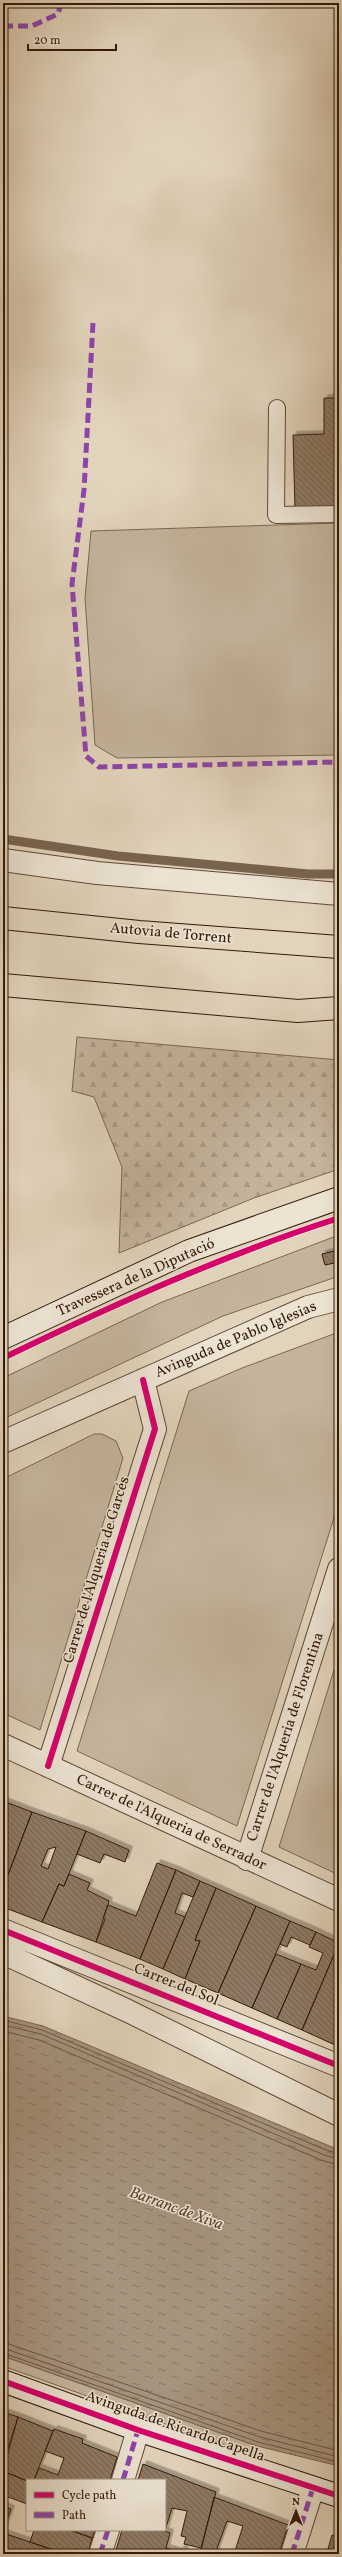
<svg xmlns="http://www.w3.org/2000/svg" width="342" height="2557" viewBox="0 0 342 2557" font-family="Vollkorn,serif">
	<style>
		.green { fill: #c4b49d; stroke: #7c6652 }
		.forest { fill: url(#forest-firs); stroke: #7c6652 }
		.water { fill: url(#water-ripples); stroke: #78634f }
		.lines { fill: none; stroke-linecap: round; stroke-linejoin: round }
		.shore { stroke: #6c5644; stroke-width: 1 }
		.stream { stroke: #78634f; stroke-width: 9 }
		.building { fill: url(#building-back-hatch); stroke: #331908; fill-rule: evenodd; filter: url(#shadow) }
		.lane-casing { stroke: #5f4835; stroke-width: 18 }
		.street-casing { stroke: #5f4835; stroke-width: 24 }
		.secondary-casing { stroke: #331908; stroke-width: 24 }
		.highway-casing { stroke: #331908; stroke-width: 24 }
		.lane { stroke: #ece3d3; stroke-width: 16 }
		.street { stroke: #ece3d3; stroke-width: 22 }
		.secondary { stroke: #ece3d3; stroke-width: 22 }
		.highway { stroke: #e2d4bc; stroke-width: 22 }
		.quiet { stroke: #8e44ad; stroke-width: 5; stroke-dasharray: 10 5; stroke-linecap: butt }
		.cycleway-casing { stroke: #ece3d3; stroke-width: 8 }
		.cycleway { stroke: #d6006c; stroke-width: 6 }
		.labels { text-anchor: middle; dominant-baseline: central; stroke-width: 3; stroke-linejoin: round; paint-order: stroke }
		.street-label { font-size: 15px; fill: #331908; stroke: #ece3d3 }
		.water-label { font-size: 16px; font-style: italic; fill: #5b4432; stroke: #ece3d3 }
	</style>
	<defs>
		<pattern id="forest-firs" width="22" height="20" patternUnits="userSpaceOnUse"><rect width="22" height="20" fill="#c4b49d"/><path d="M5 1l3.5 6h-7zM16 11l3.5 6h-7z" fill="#a99a86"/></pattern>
		<pattern id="water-ripples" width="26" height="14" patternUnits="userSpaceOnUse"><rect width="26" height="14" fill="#a6947f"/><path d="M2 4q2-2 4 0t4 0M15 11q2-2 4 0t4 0" fill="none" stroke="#887866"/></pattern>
		<pattern id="building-back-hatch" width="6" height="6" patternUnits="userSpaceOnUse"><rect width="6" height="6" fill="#8e7a66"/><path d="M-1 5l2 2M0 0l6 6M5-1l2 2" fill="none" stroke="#756352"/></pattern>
		<filter id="shadow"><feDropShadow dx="3.5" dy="-3.5" stdDeviation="0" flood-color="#0004"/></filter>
	</defs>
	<rect width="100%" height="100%" fill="#e2d4bc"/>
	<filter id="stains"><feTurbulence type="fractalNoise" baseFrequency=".005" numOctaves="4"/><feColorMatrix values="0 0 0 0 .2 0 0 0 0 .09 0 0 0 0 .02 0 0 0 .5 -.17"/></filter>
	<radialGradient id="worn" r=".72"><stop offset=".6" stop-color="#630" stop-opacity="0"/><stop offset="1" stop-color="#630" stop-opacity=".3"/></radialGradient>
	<path class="green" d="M339,523V755L117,758L95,745L85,598L91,531Z
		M339,1235V1276L223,1316L3,1419V1378L162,1302Z
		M339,1332V1502L237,1826L77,1751L189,1391L242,1368Z
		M94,1434H102L116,1441L123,1458L40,1730L3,1713V1479Z
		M339,1654V1875L279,1847Z
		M3,2356L257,2446L255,2456L3,2366Z"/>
	<path class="forest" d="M77,1037L339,1060V1169L254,1198L119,1253L122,1167L94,1097L72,1091Z"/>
	<path class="water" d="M3,2016L43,2026L339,2150V2466L257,2446L3,2356Z"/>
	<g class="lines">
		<path class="shore" d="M3,2020L42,2030L326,2150L339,2154
			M3,2025L41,2034L324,2155L339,2159
			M3,2031L39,2040L321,2160L339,2165
			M3,2342L261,2431L339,2451
			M3,2348L260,2437L339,2457
			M3,2353L258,2442L339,2462"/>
		<path class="stream" d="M3,839L118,856L308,874H339"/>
	</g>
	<path class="building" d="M324,398H339V509H295L293,435L324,434Z
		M339,1250V1262L325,1265L322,1254Z
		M3,1801L32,1812L3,1888Z
		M32,1812L86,1831L64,1886L59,1884L42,1922L3,1907V1888ZM56,1847L48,1869L41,1866L48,1849Z
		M86,1831L129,1850L125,1862L104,1854L100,1863L77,1854Z
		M157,1863L176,1870L140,1959L96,1942L105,1919L103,1918L108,1905L136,1916Z
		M176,1870L200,1881L193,1897L182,1893L175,1913L185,1917L163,1969L140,1959Z
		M69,1874L90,1883L87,1890L109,1901L96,1942L42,1922L59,1884L64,1886Z
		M200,1881L216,1888L195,1940L200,1941L185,1979L163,1969Z
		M216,1888L256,1906L218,1993L185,1979L200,1941L195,1940Z
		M256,1906L290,1921L252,2008L218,1993Z
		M290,1921L316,1932L310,1945L291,1937L287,1947L280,1944Z
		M316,1932L339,1943L302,2030L277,2019L301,1964L316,1970L323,1953L309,1947Z
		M339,1943V2035L335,2045L302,2030Z
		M276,1954L301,1964L277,2019L252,2008Z
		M339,2035V2047L335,2045Z
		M3,2412L18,2417L6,2455L3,2454Z
		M18,2417L53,2431L34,2480L27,2481L3,2471Z
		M54,2429L83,2439L82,2443L117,2457L110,2480H34L39,2468L58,2475L64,2458L45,2451Z
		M3,2454L6,2455L3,2466Z
		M143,2464L216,2492L201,2548L184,2544L186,2537L181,2536L187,2511L172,2508L165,2531L162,2530H165V2480H138Z
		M3,2471L27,2481V2504L3,2495Z
		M214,2497L288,2525L279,2554H234L243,2526L227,2521L215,2554H200Z
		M3,2506L11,2509L3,2531Z
		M34,2530H70L92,2538L88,2554H65L30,2542Z
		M70,2530H95L92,2538Z
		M122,2530H162L170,2533L166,2548L180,2552V2549L185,2550L184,2554H127L116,2550Z
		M3,2533L30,2542L65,2554H12L3,2551Z
		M332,2535L339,2537V2554L328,2549Z"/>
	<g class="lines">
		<g class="lane-casing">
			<path id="lane" d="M277,408L276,515L339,514"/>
		</g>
		<g class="street-casing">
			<path id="street" d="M3,860L97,873L339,894
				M3,1442L308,1307L339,1299
				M3,1745L339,1900
				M48,1766L155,1429L143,1380
				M247,1859L339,1569
				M3,1930L339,2066
				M3,1953L128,2011L339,2115
				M123,2480L138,2430
				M100,2554L108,2530
				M292,2554L313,2488"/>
		</g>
		<g class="secondary-casing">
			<path id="secondary" d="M3,1338L189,1251L339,1198
				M3,2381L138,2430L339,2496"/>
		</g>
		<g class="highway-casing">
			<path id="highway" d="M3,918L139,932L339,947
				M3,985L298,1011L339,1008"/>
		</g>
		<use href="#lane" class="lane"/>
		<use href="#street" class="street"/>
		<use href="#secondary" class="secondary"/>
		<use href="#highway" class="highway"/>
		<path class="quiet" d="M3,26H32L58,14L61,3
			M93,323L84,490L72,584L86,756L99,767L339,762
			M123,2480L138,2430
			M100,2554L108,2530
			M292,2554L313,2488"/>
		<g class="cycleway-casing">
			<path id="cycleway" d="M3,1358C113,1305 223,1255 339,1218
				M48,1766L155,1429L143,1380
				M3,1930L339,2066
				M3,2381L138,2430L339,2496"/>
		</g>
		<use href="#cycleway" class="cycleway"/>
	</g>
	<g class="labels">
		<g class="street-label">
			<text transform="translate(171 934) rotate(5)">Autovia de Torrent</text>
			<text transform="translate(136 1278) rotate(-24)">Travessera de la Diputació</text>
			<text transform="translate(236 1340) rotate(-23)">Avinguda de Pablo Iglesias</text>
			<text transform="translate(97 1570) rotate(-73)">Carrer de l'Alqueria de Garcés</text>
			<text transform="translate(286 1737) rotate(-72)">Carrer de l'Alqueria de Florentina</text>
			<text transform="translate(171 1823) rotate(25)">Carrer de l'Alqueria de Serrador</text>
			<text transform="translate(176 1985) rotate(22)">Carrer del Sol</text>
			<text transform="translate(175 2427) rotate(19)">Avinguda de Ricardo Capella</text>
		</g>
		<g class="water-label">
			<text transform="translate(176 2209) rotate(20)">Barranc de Xiva</text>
		</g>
	</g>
	<rect width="342" height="2557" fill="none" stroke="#e2d4bc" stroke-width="16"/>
	<rect x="4" y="4" width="334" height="2549" fill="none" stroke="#331908" stroke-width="2"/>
	<rect x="8" y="8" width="326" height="2541" fill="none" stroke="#331908"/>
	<rect x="26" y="2479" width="140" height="52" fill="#ece3d3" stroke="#a29282"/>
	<rect x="34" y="2492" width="20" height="6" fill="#d6006c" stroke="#a29282"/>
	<text x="62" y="2499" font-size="12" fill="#331908">Cycle path</text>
	<rect x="34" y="2512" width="20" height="6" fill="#8e44ad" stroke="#a29282"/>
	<text x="62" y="2519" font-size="12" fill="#331908">Path</text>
	<g transform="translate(296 2511)" stroke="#ece3d3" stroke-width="3" paint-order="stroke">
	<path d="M0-3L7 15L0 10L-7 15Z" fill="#331908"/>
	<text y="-6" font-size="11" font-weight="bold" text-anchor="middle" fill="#331908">N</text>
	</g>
	<path d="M28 44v6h88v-6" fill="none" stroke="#331908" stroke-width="2"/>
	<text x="34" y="44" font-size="12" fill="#331908" stroke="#ece3d3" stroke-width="3" paint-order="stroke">20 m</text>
	<rect width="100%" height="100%" filter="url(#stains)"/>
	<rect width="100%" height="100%" fill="url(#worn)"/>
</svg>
